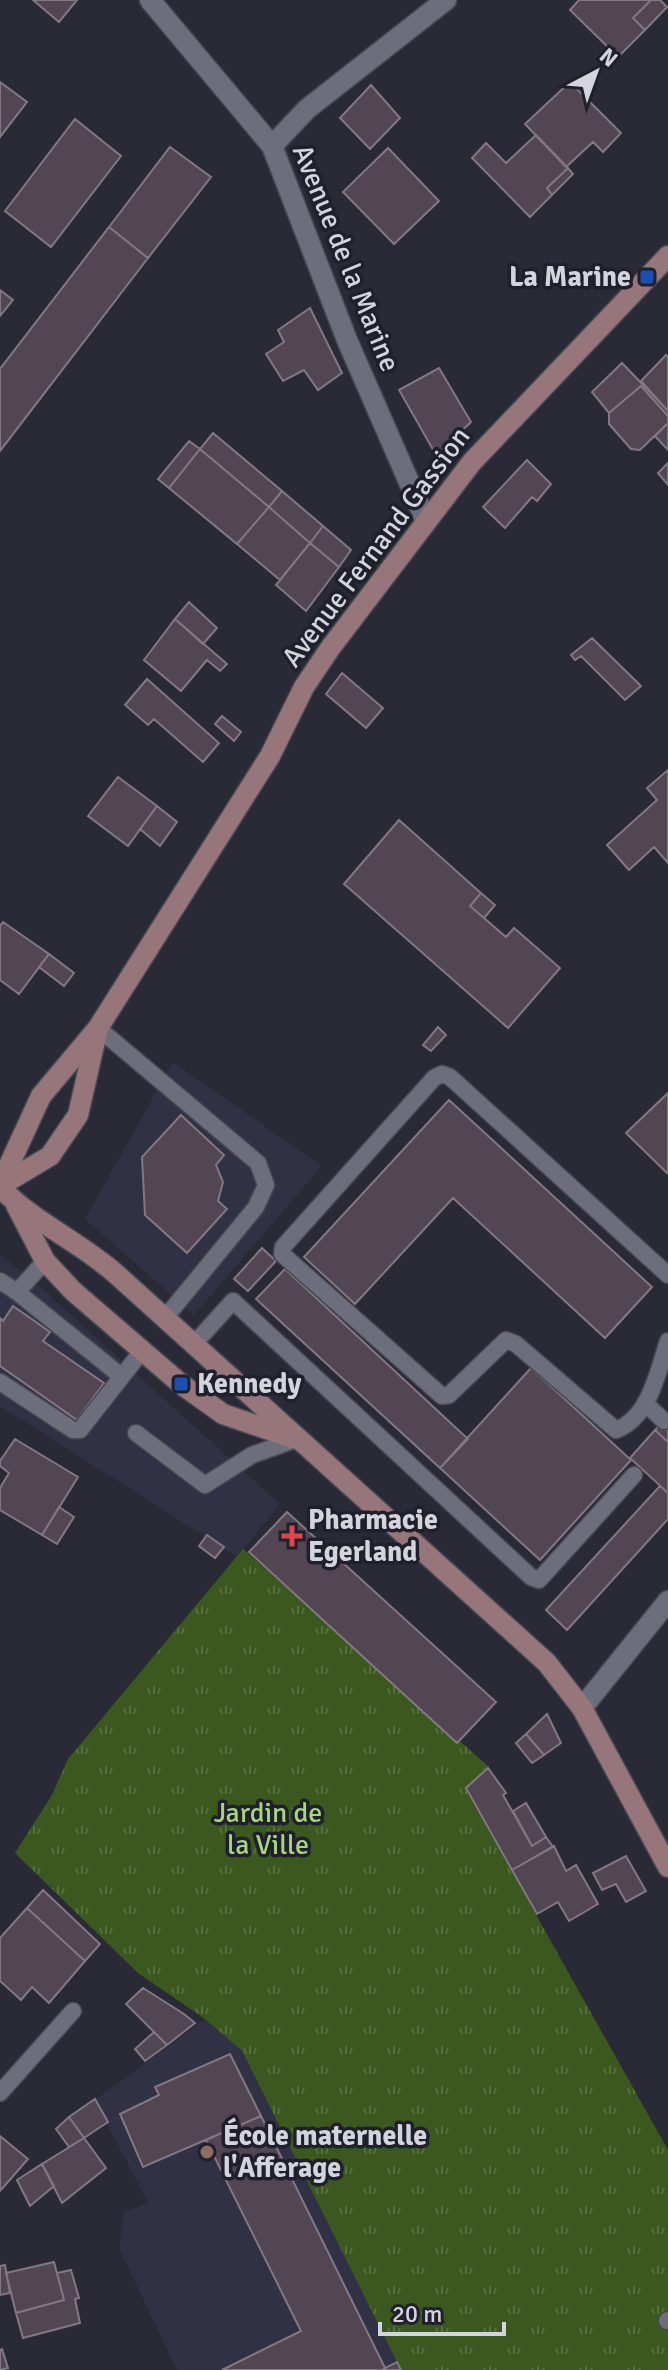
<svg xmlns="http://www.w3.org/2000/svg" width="668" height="2370" viewBox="0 0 668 2370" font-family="Signika,sans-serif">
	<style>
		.built { fill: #303144 }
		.grass { fill: url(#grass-tufts) }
		.building { fill: #514651; stroke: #837783; stroke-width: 2 }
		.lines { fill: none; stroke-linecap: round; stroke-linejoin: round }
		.lane-casing { stroke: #484852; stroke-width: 19 }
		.street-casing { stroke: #484852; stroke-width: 23 }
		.secondary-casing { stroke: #484852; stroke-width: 23 }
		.lane { stroke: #6c6e7c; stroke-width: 16 }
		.street { stroke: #6c6e7c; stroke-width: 20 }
		.secondary { stroke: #96757b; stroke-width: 20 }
		.transit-dot { fill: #1a4fb4; stroke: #1f202c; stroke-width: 3 }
		.health-dot { fill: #e0444e; stroke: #1f202c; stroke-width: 3 }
		.education-dot { fill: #8d6e63; stroke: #1f202c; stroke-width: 3 }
		.labels { text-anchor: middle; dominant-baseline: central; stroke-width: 7; stroke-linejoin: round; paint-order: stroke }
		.street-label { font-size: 28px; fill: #d3d4dc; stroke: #1f202c }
		.poi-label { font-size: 28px; font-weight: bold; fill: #d3d4dc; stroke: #1f202c; text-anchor: start }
		.park-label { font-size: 28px; fill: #a6d67d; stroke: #1f202c }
	</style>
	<defs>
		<pattern id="grass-tufts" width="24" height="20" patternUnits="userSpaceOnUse" patternTransform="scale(2)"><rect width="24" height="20" fill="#3b581e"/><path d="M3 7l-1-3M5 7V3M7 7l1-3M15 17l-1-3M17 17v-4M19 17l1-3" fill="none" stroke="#566f3e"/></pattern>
	</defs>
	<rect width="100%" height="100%" fill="#292a36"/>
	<path class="built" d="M173,1062L322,1166L194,1315L85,1219Z
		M0,1255L29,1277L280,1504L237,1557L0,1406Z
		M205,2019L242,2051L397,2362L381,2370H177L119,2248L124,2212L148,2203L95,2100Z"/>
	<path class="grass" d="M243,1549L489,1767L466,1790L668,2150V2370H401L242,2051L205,2019L138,1973L15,1853L52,1795L68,1759Z"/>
	<path class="building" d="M33,0H77L59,22Z
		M579,0H651L633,18L645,30L618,57L570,10Z
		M651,0H660L667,7L645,30L633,18Z
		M0,82L27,102L0,137Z
		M570,82L621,133L603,152L593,142L566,167L525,124Z
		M371,85L400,118L370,149L340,118Z
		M75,119L121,156L51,247L5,211Z
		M536,135L568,168L547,188L552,195L530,217L472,158L486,143L506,163Z
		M170,147L211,177L148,258L109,227Z
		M388,148L439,201L394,244L343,192Z
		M568,168L573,174L552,195L547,188Z
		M109,227L148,258L0,451V369Z
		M0,290L13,300L0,316Z
		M310,308L342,373L318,390L304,370L283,381L266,354L284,342L278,330Z
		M666,355L668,357V411L641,381Z
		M622,363L668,411V416L641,386L609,413L592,392Z
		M439,368L471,422L436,455L399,390Z
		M641,386L668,416V423L640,450L631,449L609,424V413Z
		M668,423V450L655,436Z
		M213,433L282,491L269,507L200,449Z
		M189,441L200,449L169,488L158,479Z
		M200,449L269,507L237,544L169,488Z
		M527,460L551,484L537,501L532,497L505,528L483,507Z
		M668,463V485L658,473Z
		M282,491L323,526L310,543L269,507Z
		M269,507L310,543L280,580L237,544Z
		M323,526L351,550L339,567L310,543Z
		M310,543L339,567L306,611L276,585Z
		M189,602L217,628L203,644L175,619Z
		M175,619L227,664L220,671L207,660L181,691L144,660Z
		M592,638L641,686L625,700L581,656L575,660L571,655Z
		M342,673L383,708L366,728L326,694Z
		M147,679L219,743L203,762L154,719L148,725L125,705Z
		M222,716L241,732L234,741L215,724Z
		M668,770V863L654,847L629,870L607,845L657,800L647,788Z
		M118,777L157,806L128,846L88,816Z
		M157,806L177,822L160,846L140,829Z
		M399,820L481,893L470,906L506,937L514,928L560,968L508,1028L344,884Z
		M481,893L495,905L484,918L470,906Z
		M3,922L49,954L19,994L0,980V926Z
		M49,954L74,973L64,986L39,967Z
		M438,1027L446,1035L431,1051L423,1045Z
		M668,1093V1172L667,1173L626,1133Z
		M449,1100L652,1287L605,1338L453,1198L355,1304L304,1257Z
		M181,1115L224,1155L216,1165L223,1182L218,1201L227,1209L187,1253L145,1215L142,1157Z
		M262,1248L276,1261L248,1291L234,1279Z
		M285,1269L468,1439L440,1468L256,1299Z
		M13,1306L50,1332L43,1341L104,1383L77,1420L0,1366V1318L3,1321Z
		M531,1368L631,1460L540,1560L440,1468Z
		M668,1416V1442L655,1430Z
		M655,1430L668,1442V1493L630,1458Z
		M15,1439L78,1477L42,1535L0,1510V1488L9,1473L0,1466V1461Z
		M660,1486L668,1493V1519L567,1630L546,1610Z
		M59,1507L74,1517L57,1544L42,1535Z
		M287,1512L496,1702L457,1743L249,1552Z
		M207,1535L224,1547L215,1558L199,1546Z
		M547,1714L561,1743L544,1755L526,1734Z
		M526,1734L544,1755L532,1763L516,1743Z
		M488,1768L506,1793L503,1795L532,1846L546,1837L553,1847L512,1870L466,1788Z
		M526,1803L546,1837L532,1846L513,1811Z
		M554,1846L566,1871L576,1865L598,1904L569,1921L558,1902L537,1914L512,1870Z
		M626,1856L646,1891L626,1902L616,1884L602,1890L593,1873Z
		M43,1890L100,1944L85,1961L27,1908Z
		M27,1908L85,1961L49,2003L32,1987L21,2000L0,1981V1938Z
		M143,1988L184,2014L195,2023L167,2045L126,2004Z
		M154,2032L167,2045L145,2061L135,2049Z
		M230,2054L261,2116L143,2167L120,2114L159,2095L155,2087Z
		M95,2099L108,2122L84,2138L69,2117Z
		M261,2116L385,2368L382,2370H222L301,2331L206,2140Z
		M69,2117L84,2138L69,2147L56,2129Z
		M0,2136L28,2159L0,2191Z
		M84,2138L106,2168L62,2203L42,2164Z
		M42,2164L54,2186L30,2206L17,2180Z
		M54,2262L64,2300L16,2313L6,2273Z
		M5,2265L10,2293L0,2295V2266Z
		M71,2270L79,2298L75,2299L80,2323L23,2338L16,2313L64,2300L57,2273Z
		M2,2349L8,2368L0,2370V2350Z
		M397,2362L401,2370H382L385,2368Z"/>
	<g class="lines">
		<g class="lane-casing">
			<path id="lane" d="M98,1028L258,1163L266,1185L256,1207L165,1318
				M668,1275L450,1077L442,1074L434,1078L283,1247L282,1254L442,1396L449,1395L506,1340L516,1344L616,1430C650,1417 658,1371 668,1341
				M0,1281L17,1292L45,1261
				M17,1292L121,1376
				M194,1344L233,1301L531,1577L539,1580L634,1475
				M0,1382L73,1430H80L142,1351
				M645,1403L664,1421
				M136,1433L205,1485L252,1455L297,1439
				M0,2093L73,2011
				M667,2321L668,2320"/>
		</g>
		<g class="street-casing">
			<path id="street" d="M150,0L272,146L347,340L426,521
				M272,146L307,109L446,0
				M582,1708L668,1601"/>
		</g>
		<g class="secondary-casing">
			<path id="secondary" d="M0,1185L41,1096L98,1028L270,756L304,687L331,647L472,462L668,256
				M0,1186L50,1156L78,1115L97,1032
				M0,1187C33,1222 80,1242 116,1274L547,1663L582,1708L668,1867
				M16,1205L45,1261L73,1291L181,1384L223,1414L293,1438"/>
		</g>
		<use href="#lane" class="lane"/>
		<use href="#street" class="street"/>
		<use href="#secondary" class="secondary"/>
	</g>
	<g class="transit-dot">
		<rect x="639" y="269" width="16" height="16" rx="4"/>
		<rect x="173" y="1376" width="16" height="16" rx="4"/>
	</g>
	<path class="health-dot" d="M288 1524h8v8h8v8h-8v8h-8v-8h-8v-8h8z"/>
	<circle class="education-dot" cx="207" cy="2152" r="8"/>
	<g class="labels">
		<g class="street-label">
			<text transform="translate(346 258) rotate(68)">Avenue de la Marine</text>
			<text transform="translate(376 547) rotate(-53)">Avenue Fernand Gassion</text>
		</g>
		<g class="poi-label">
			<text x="631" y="277" text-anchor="end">La Marine</text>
			<text x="197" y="1384">Kennedy</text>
			<text x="308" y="1520">Pharmacie<tspan x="308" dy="32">Egerland</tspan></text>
			<text x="223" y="2136">École maternelle<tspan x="223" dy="32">l'Afferage</tspan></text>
		</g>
		<g class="park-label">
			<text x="268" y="1813">Jardin de<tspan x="268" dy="32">la Ville</tspan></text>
		</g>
	</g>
	<g transform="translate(596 72) rotate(41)" stroke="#1f202c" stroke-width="6" paint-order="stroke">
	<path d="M0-6L14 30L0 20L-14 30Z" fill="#d3d4dc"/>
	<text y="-12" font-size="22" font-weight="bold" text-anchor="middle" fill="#d3d4dc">N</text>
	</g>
	<path d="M380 2322v12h124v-12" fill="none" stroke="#d3d4dc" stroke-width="4"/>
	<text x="392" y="2322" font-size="24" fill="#d3d4dc" stroke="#1f202c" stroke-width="6" paint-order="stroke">20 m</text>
</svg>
